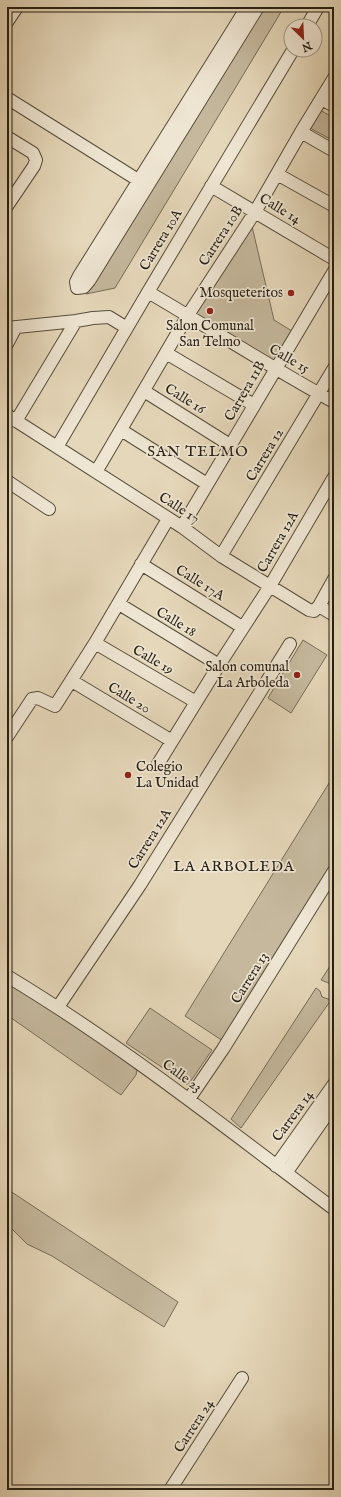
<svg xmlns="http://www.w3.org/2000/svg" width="341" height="1497" viewBox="0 0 341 1497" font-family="'IM FELL English',serif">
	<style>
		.green { fill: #c5b89d; stroke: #766c58 }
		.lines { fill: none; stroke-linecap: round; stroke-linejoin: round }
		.minor-casing { stroke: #564d3c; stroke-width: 14 }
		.minor { stroke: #eee5d2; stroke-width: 12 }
		.poi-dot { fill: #8f2418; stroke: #eee5d2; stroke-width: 1.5 }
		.labels { text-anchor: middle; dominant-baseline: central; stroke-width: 3.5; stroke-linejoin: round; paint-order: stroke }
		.street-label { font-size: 14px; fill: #271f13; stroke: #eee5d2 }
		.poi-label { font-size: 14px; fill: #271f13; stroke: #eee5d2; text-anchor: end }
		.neighbourhood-label { font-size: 15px; letter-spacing: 1px; fill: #271f13; stroke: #eee5d2 }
	</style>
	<rect width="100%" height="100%" fill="#e5d7b9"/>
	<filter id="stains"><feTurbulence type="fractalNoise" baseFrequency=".005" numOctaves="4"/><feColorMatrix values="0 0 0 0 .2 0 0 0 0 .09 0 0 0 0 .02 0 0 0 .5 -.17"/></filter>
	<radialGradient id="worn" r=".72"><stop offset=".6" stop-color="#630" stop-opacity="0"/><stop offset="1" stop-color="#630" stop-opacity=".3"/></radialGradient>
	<path class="green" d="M263,7H284L115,288L86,294L184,138Z
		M320,110L334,118V141L310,128Z
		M251,222L274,320L292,331L274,361L195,314Z
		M303,640L327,655L291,713L268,698Z
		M334,775V864L223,1041L185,1016Z
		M334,960V991L331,984L321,980Z
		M7,981L53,1010L134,1067L137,1071L136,1075L121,1095L7,1015Z
		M316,988L320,991L322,997L331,1000L241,1128L231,1119Z
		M150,1008L212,1050L188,1085L126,1043Z
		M7,1189L178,1302L164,1327L52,1256L27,1244L7,1224Z"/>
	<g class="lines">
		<g class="minor-casing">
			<path id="minor" d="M247,7L79,276L76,282L77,288L84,287L89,281L258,7
				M7,22L17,7
				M307,26L318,7
				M7,98L146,185
				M322,99L334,106
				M301,132L334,151
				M7,137L33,153L36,160L34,166L7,206
				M277,174L334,206
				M211,186L334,259
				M148,292C210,328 270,367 334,402
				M7,328L76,321L93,318L109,317L127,328
				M7,344L16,327
				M166,353L254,405
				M144,391L230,445
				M7,415L182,527L221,556L309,610L314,611L319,606L334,579
				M16,421L76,321
				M121,430L207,484
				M57,447L148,292L293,50
				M96,472L188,315L255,212L301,132L334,78
				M7,481L49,509
				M182,527L334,271
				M221,556L334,368
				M141,564L242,627
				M119,604L219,665
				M319,606L334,615
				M95,643L196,702
				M72,681L172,741
				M7,737L32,699L38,698L55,706L95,643L168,519
				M158,764L219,665L270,586L334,477
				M7,976C122,1045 227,1129 334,1209
				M58,1007L140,885L290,644
				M189,1099L223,1049L334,871
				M276,1166L334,1084
				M286,1173L334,1104
				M170,1490L242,1378"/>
		</g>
		<use href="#minor" class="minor"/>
	</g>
	<g class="poi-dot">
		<circle cx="291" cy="293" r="4"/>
		<circle cx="210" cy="311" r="4"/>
		<circle cx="297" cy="675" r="4"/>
		<circle cx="128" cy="775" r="4"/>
	</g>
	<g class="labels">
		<g class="street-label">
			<text transform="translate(280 209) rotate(31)">Calle 14</text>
			<text transform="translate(221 236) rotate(-57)">Carrera 10B</text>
			<text transform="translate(161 240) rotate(-59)">Carrera 10A</text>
			<text transform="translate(289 359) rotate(30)">Calle 15</text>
			<text transform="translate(245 391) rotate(-60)">Carrera 11B</text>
			<text transform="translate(185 399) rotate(32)">Calle 16</text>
			<text transform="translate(265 455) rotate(-59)">Carrera 12</text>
			<text transform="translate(179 508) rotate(33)">Calle 17</text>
			<text transform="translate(278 542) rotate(-60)">Carrera 12A</text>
			<text transform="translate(200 583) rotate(32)">Calle 17A</text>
			<text transform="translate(176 622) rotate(31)">Calle 18</text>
			<text transform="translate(153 660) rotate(30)">Calle 19</text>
			<text transform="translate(129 698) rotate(31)">Calle 20</text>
			<text transform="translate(150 839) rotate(-58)">Carrera 12A</text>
			<text transform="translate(250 978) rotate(-58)">Carrera 13</text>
			<text transform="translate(182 1076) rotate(36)">Calle 23</text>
			<text transform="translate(293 1116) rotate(-54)">Carrera 14</text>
			<text transform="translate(194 1426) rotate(-57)">Carrera 24</text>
		</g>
		<g class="poi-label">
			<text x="283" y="293">Mosqueteritos</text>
			<text x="210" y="326" text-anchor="middle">Salon Comunal<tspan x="210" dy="16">San Telmo</tspan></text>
			<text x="289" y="667">Salon comunal<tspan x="289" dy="16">La Arboleda</tspan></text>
			<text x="136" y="767" text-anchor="start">Colegio<tspan x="136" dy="16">La Unidad</tspan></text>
		</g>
		<g class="neighbourhood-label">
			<text x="198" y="451">SAN TELMO</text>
			<text x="234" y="866">LA ARBOLEDA</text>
		</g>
	</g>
	<rect width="341" height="1497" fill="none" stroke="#e5d7b9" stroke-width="24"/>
	<rect x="8" y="8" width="325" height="1481" fill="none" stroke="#271f13" stroke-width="2"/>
	<rect x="12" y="12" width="317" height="1473" fill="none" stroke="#271f13"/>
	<g transform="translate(303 38) rotate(156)"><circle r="19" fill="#eee5d2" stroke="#9e9686"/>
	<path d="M0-3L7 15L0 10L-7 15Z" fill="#8f2418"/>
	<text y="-6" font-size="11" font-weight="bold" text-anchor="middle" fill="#271f13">N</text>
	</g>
	<rect width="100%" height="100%" filter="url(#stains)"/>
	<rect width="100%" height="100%" fill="url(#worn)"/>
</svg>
